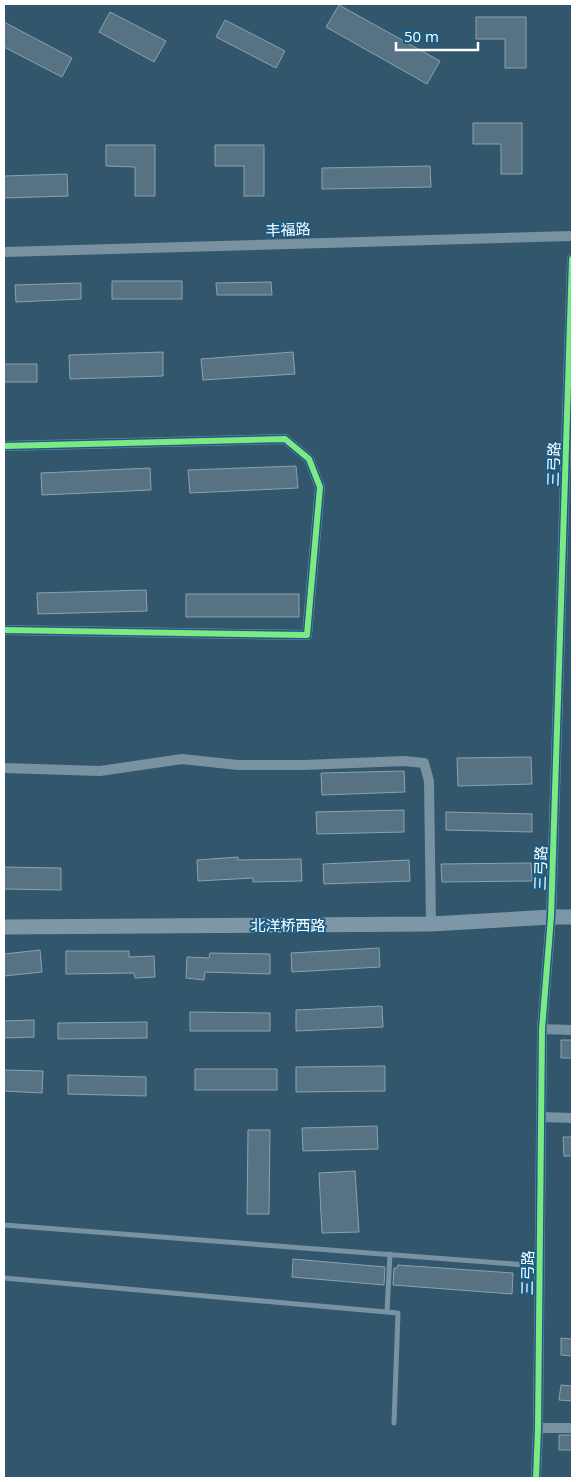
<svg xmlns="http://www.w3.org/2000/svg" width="576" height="1482" viewBox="0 0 576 1482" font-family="'Open Sans','Noto Sans SC',sans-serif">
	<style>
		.building { fill: #577383; stroke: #8ba2af }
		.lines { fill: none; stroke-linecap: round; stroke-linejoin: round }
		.lane { stroke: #7892a1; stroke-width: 5 }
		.street { stroke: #7892a1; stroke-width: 10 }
		.secondary { stroke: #7e97a6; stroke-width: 15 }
		.cycleway-casing { stroke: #1a5c83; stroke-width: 9 }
		.cycleway { stroke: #7ce984; stroke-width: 6 }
		.labels { text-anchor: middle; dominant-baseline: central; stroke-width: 4; stroke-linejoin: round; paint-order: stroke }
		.street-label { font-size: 15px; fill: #fff; stroke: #1a5c83 }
	</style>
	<rect width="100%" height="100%" fill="#32566b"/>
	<path class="building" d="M339,5L440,61L427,84L326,27Z
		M110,12L166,41L154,62L99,32Z
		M476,17H526V68H505V39H476Z
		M225,20L285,51L276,68L216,37Z
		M4,22L72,58L62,77L4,47Z
		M473,123H522V174H501V144H473Z
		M106,145H155V196H135V167L106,166Z
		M215,145H264V196H244V166H215Z
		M430,166L431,187L322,189V168Z
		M67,174L68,196L4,198V176Z
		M112,281H182V299H112Z
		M271,282L272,295H217L216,283Z
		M81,283V299L16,302L15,285Z
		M163,352V376L70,379L69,355Z
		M293,352L295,374L203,380L201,359Z
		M4,364H37V382H4Z
		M296,466L298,488L190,493L188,470Z
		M150,468L151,490L42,495L41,473Z
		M146,590L147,611L38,614L37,593Z
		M186,594H299V617H186Z
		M531,757L532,784L458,786L457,758Z
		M404,771L405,792L322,795L321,773Z
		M404,810V832L317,834L316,812Z
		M446,812L532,814V832L446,830Z
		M238,857V860L301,859L302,881L253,882V878L198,881L197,860Z
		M409,860L410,881L324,884L323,864Z
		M531,863L532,881L442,882L441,864Z
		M4,867L61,868V890L4,889Z
		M379,948L380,967L292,972L291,953Z
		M40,950L42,972L4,976V954Z
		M66,951H129V957L154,956L155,977L135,978L134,973L66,974Z
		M210,953L270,954V974L205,972L204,980L186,978L187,957L209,958Z
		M382,1006L383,1027L296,1031V1010Z
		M190,1012L270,1013V1031H190Z
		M34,1020V1037L4,1038V1021Z
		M147,1022V1038L58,1039V1023Z
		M561,1040H572V1058H561Z
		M385,1066V1091L296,1092V1067Z
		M195,1069H277V1090H195Z
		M4,1070L43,1071L42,1093L4,1091Z
		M68,1075L146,1077V1096L68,1094Z
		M377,1126L378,1149L303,1151L302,1128Z
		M248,1130H270L269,1214H247Z
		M563,1137H572V1156H564Z
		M355,1171L359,1232L322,1233L319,1173Z
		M293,1259L385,1267L384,1285L292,1277Z
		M398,1265L513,1273L512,1294L393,1285L394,1268H397Z
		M561,1338L572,1339V1356L561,1355Z
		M561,1385L572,1386V1401L559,1400Z
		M559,1435H572V1450H559Z"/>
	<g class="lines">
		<path class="lane" d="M4,1225L539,1266
			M4,1278L398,1313L394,1423
			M387,1312L390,1254"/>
		<path class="street" d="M4,252L572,236
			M4,446L285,439L309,459L320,487L307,635L4,630
			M4,768L100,771L182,759L238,765H304L404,761L424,763L429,781L431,924
			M542,1029L572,1030
			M542,1117L572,1118
			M538,1428H572
			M536,1478L538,1428L542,1029L551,917L572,259"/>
		<path class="secondary" d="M4,927L431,924L551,917H572"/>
		<g class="cycleway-casing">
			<path id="cycleway" d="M4,446L285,439L309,459L320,487L307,635L4,630
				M536,1478L538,1428L542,1029L551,917L572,259"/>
		</g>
		<use href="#cycleway" class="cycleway"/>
	</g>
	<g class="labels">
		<g class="street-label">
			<text transform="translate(288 229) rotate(-2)">丰福路</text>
			<text transform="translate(553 464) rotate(-88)">三弓路</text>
			<text transform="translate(540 868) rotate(-88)">三弓路</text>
			<text x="288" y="925">北洋桥西路</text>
			<text transform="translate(527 1273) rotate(-89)">三弓路</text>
		</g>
	</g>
	<rect width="576" height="1482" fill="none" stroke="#ffffff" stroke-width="10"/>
	<path d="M396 42v8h82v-8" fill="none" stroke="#ffffff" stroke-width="2.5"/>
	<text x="404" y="42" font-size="15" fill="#ffffff" stroke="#1a5c83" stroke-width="4" paint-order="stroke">50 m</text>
</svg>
